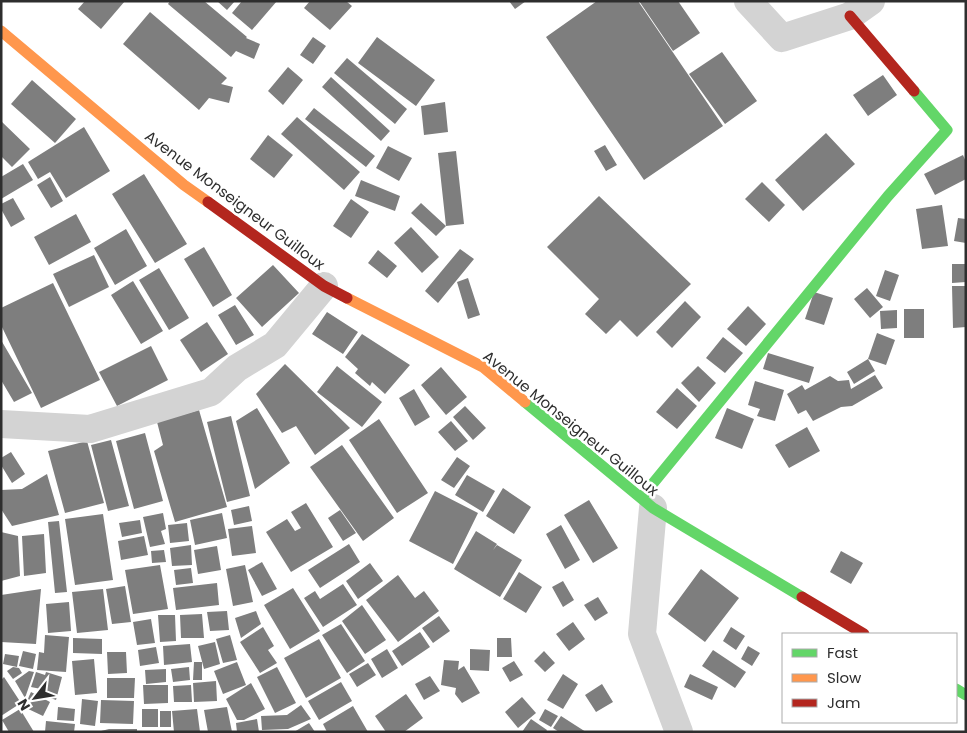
<svg xmlns="http://www.w3.org/2000/svg" width="967" height="733" viewBox="0 0 967 733" font-family="Poppins,sans-serif">
	<style>
		.building { fill: #7e7e7e }
		.lines { fill: none; stroke-linecap: round; stroke-linejoin: round }
		.street { stroke: #d3d3d3; stroke-width: 28 }
		.fast { stroke: #63d668; stroke-width: 11 }
		.slow { stroke: #ff974d; stroke-width: 11 }
		.jam { stroke: #b3261e; stroke-width: 11 }
		.labels { text-anchor: middle; dominant-baseline: central; stroke-width: 5; stroke-linejoin: round; paint-order: stroke }
		.street-label { font-size: 15px; fill: #2e2e2e; stroke: #fff }
	</style>
	<rect width="100%" height="100%" fill="#fff"/>
	<path class="building" d="M85,1H125L101,29L78,9Z
		M170,1H204L247,37L246,38L260,44L254,59L236,51L231,57L168,4Z
		M217,1H235L227,10Z
		M242,1H277L252,30L232,13Z
		M310,1H346L352,6L330,30L304,8Z
		M509,1H526L515,9Z
		M597,1H638L723,126L644,180L546,37Z
		M639,1H678L700,33L673,51Z
		M150,12L227,78L221,84L233,87L229,103L209,98L199,110L123,44Z
		M313,37L326,46L313,64L300,55Z
		M377,37L435,80L416,106L358,63Z
		M722,52L757,101L725,124L689,74Z
		M347,58L407,109L395,124L334,73Z
		M288,67L303,80L283,105L268,91Z
		M883,75L897,95L868,116L853,95Z
		M331,77L390,131L381,141L322,87Z
		M32,80L76,119L55,143L11,104Z
		M445,102L448,132L424,135L421,106Z
		M314,108L375,156L366,167L305,119Z
		M297,117L360,172L344,190L281,134Z
		M1,121L30,149L12,167L1,156Z
		M84,127L110,171L66,198L50,172L38,179L28,162Z
		M826,133L855,164L803,211L775,180Z
		M268,135L293,155L274,178L250,159Z
		M605,145L617,165L606,171L594,151Z
		M388,146L412,158L399,181L376,168Z
		M456,151L464,224L446,226L438,153Z
		M963,155L966,162V179L935,195L924,174Z
		M23,164L33,180L1,199V177Z
		M144,174L187,244L155,263L112,194Z
		M50,177L63,201L51,208L37,185Z
		M361,180L400,196L395,211L355,196Z
		M762,182L785,205L769,222L745,199Z
		M599,196L691,284L637,337L620,320L606,334L585,314L599,299L547,247Z
		M13,198L25,219L11,227L1,209V204Z
		M351,199L369,212L351,238L333,226Z
		M421,203L446,226L436,236L411,213Z
		M942,205L948,246L922,249L916,209Z
		M76,214L91,242L49,265L34,237Z
		M958,218L966,219V243L954,241Z
		M411,227L439,257L422,273L394,243Z
		M126,229L147,266L115,285L94,248Z
		M204,247L232,295L213,307L184,259Z
		M460,249L474,259L438,303L425,291Z
		M378,250L397,266L387,278L368,263Z
		M94,255L109,287L69,307L53,274Z
		M952,264H966V282L952,283Z
		M273,265L299,293L262,327L236,298Z
		M159,268L189,318L169,330L139,280Z
		M885,270L899,275L890,301L876,296Z
		M468,278L480,315L468,319L457,282Z
		M133,281L163,331L141,344L111,295Z
		M53,283L100,380L41,408L1,325V308Z
		M952,286H966V327L953,328Z
		M867,288L883,307L870,318L854,299Z
		M814,292L833,298L824,325L805,319Z
		M685,301L701,317L672,348L656,332Z
		M235,305L254,335L236,345L218,315Z
		M748,306L766,324L746,346L727,329Z
		M904,309H924V338H904Z
		M897,310V328L881,329L880,311Z
		M327,312L358,332L343,354L312,334Z
		M207,322L228,354L201,372L180,340Z
		M877,333L895,340L886,365L868,359Z
		M362,334L410,365L385,394L372,382L370,386L355,373L358,369L345,357Z
		M723,337L743,353L725,373L706,358Z
		M1,340L32,393L14,402L1,380Z
		M151,346L168,380L117,406L99,372Z
		M768,353L814,367L809,383L763,369Z
		M868,359L875,371L854,384L847,372Z
		M285,364L350,428L315,455L296,426L282,433L256,394Z
		M337,366L382,402L362,427L317,392Z
		M698,366L716,383L699,402L681,383Z
		M441,367L467,397L446,415L421,385Z
		M875,375L883,388L852,406L841,407L813,421L806,410L798,414L787,394L802,385L805,390L830,376L838,381L849,380L851,389Z
		M755,381L784,390L775,421L757,416L760,409L748,405Z
		M677,388L697,406L677,429L656,412Z
		M414,389L430,417L415,426L399,398Z
		M465,406L486,428L473,440L453,417Z
		M257,408L290,463L255,489L236,421Z
		M727,408L754,419L742,449L715,438Z
		M199,410L227,507L175,522L154,451L163,445L157,422Z
		M231,416L250,496L227,502L207,422Z
		M379,419L428,493L397,513L349,440Z
		M451,421L468,441L455,451L438,432Z
		M807,427L820,451L789,468L775,445Z
		M145,433L163,501L134,509L116,441Z
		M111,440L129,506L108,511L91,445Z
		M87,441L104,503L65,513L48,451Z
		M342,445L394,518L363,541L310,467Z
		M11,452L25,474L12,483L1,465V458Z
		M457,457L470,466L454,488L441,480Z
		M47,474L59,515L12,526L1,509V490L22,489Z
		M467,475L495,491L483,512L455,495Z
		M503,488L531,507L514,534L486,516Z
		M435,491L478,513L453,564L409,541Z
		M589,500L618,548L593,563L564,515Z
		M306,503L333,547L291,572L266,532L287,519L295,531L301,528L291,512Z
		M249,506L252,521L234,525L231,510Z
		M340,510L356,533L343,541L328,518Z
		M163,513L166,529L161,531L165,544L150,547L143,517Z
		M222,513L227,538L195,545L190,520Z
		M103,514L113,580L75,585L65,519Z
		M140,520L142,533L122,537L119,523Z
		M59,521L67,592L55,593L48,522Z
		M187,523L189,541L170,543L168,525Z
		M561,525L580,560L565,569L546,534Z
		M252,526L256,553L232,556L228,529Z
		M476,531L497,544L493,550L497,545L522,560L500,597L454,569Z
		M1,532L18,536L20,576L1,581Z
		M44,534L46,573L24,576L22,536Z
		M144,536L148,555L121,560L118,541Z
		M349,544L360,562L320,588L308,570Z
		M191,545L192,565L172,566L170,548Z
		M217,546L221,570L198,574L194,550Z
		M164,550L166,562L152,563L151,551Z
		M841,551L863,563L851,584L830,572Z
		M262,562L277,589L262,596L248,570Z
		M370,563L383,581L358,599L346,581Z
		M160,565L168,609L133,614L125,570Z
		M245,565L253,602L233,606L226,569Z
		M191,568L193,583L176,585L174,570Z
		M701,569L739,598L705,642L668,614Z
		M519,572L542,587L526,613L503,599Z
		M398,575L415,598L424,591L439,611L398,642L366,600Z
		M563,581L574,600L563,607L552,587Z
		M217,583L219,605L176,610L173,588Z
		M343,584L357,605L323,627L304,598L315,591L320,599Z
		M125,586L131,622L112,624L106,589Z
		M293,588L320,631L290,649L264,605Z
		M41,589L36,644L1,642V595Z
		M103,589L108,630L77,633L72,592Z
		M598,597L608,613L595,621L584,605Z
		M69,602L71,631L48,633L46,604Z
		M362,605L386,640L365,654L342,621Z
		M227,611L229,630L210,631L207,612Z
		M256,611L261,624L241,638L235,618Z
		M202,614L204,638H181L180,615Z
		M158,615H175L176,641L160,642Z
		M439,616L450,631L433,643L422,628Z
		M151,619L155,643L137,645L133,622Z
		M573,622L585,639L569,651L556,634Z
		M341,624L365,661L347,673L322,635Z
		M263,627L274,646L268,650L277,663L260,673L240,642Z
		M731,627L745,636L736,650L723,641Z
		M420,632L430,647L402,666L392,651Z
		M45,635L69,637L66,672L37,670L39,652L44,653Z
		M230,635L237,660L223,663L216,639Z
		M73,638L102,639V654L73,653Z
		M497,638H511L512,657H497Z
		M319,639L341,678L306,698L284,658Z
		M215,642L220,664L204,669L198,646Z
		M190,644L192,662L164,665L163,646Z
		M748,646L760,653L752,666L741,659Z
		M156,647L159,663L140,666L138,650Z
		M387,649L398,668L382,678L371,659Z
		M470,649L490,650L489,671L470,670Z
		M713,650L746,672L735,688L702,666Z
		M23,651L36,654L33,669L19,666Z
		M544,651L555,663L545,672L534,661Z
		M107,652H126L127,673L108,674Z
		M5,654L19,656L17,667L3,664Z
		M94,659L97,693L75,695L72,661Z
		M444,660L459,661L458,670L464,666L480,693L462,703L455,694L456,688L441,685Z
		M514,661L523,675L510,682L502,668Z
		M194,662H202V680H193Z
		M237,662L246,685L223,694L214,671Z
		M368,663L376,675L357,687L349,674Z
		M13,667L19,668L22,673L13,679L7,671Z
		M189,667L190,680L173,682L171,669Z
		M277,667L296,703L275,713L257,677Z
		M166,669V682L146,684L145,670Z
		M29,671L34,672L25,698L15,681Z
		M36,672L45,675L46,672L62,677L56,700L39,694L41,689L31,687Z
		M563,674L578,684L563,709L547,700Z
		M690,674L718,687L712,700L684,687Z
		M430,676L440,691L424,700L415,684Z
		M4,677L21,703L1,716V680Z
		M107,678H135L134,698H107Z
		M216,681L217,701L194,702L193,683Z
		M341,682L352,701L319,720L308,701Z
		M251,683L265,709L244,720H237L226,699Z
		M602,684L613,702L596,712L585,695Z
		M143,685H168V703L144,704Z
		M191,685L192,702H174L173,686Z
		M31,692L50,702L43,716L24,707Z
		M406,694L423,718L404,732H386L375,716Z
		M522,697L536,713L518,728L505,712Z
		M82,699L98,701L95,726L80,724Z
		M101,700L134,701L133,724L100,723Z
		M301,705L311,719L288,729L262,730L261,716L287,715Z
		M353,706L368,732H327L323,724Z
		M58,707L75,709L74,721L57,720Z
		M227,707L232,732H208L204,710Z
		M20,709L34,732H9L2,720Z
		M142,709H158V727H142Z
		M197,709L200,732H174L172,711Z
		M545,709L558,716L551,727L539,720Z
		M160,711H171V727H160Z
		M561,716L575,725L586,732H559L553,728Z
		M257,719L259,732H237L236,723Z
		M531,719L547,730L546,732H522Z
		M46,721L75,724L74,732H45Z
		M309,723L315,732H294Z
		M109,729H137V732H97Z"/>
	<g class="lines">
		<path class="street" d="M748,1L782,38L850,16L871,1
			M1,424L90,429L211,392L237,368L275,345L324,286
			M653,508L642,634L679,732"/>
		<path class="fast" d="M525,402L653,508L802,597
			M641,498L888,196L947,130L914,91
			M956,689L966,695"/>
		<path class="slow" d="M1,31L184,185L208,202
			M347,298L483,367L525,402"/>
		<path class="jam" d="M850,16L914,91
			M208,202L324,286L347,298
			M802,597L864,634"/>
	</g>
	<g class="labels">
		<g class="street-label">
			<text transform="translate(235 200) rotate(37)">Avenue Monseigneur Guilloux</text>
			<text transform="translate(571 423) rotate(39)">Avenue Monseigneur Guilloux</text>
		</g>
	</g>
	<rect width="967" height="733" fill="none" stroke="#2e2e2e" stroke-width="5"/>
	<rect x="782" y="633" width="175" height="90" fill="#ffffff" stroke="#ababab"/>
	<rect x="792" y="649" width="25" height="8" fill="#63d668" stroke="#ababab"/>
	<text x="827" y="658" font-size="15" fill="#2e2e2e">Fast</text>
	<rect x="792" y="674" width="25" height="8" fill="#ff974d" stroke="#ababab"/>
	<text x="827" y="683" font-size="15" fill="#2e2e2e">Slow</text>
	<rect x="792" y="699" width="25" height="8" fill="#b3261e" stroke="#ababab"/>
	<text x="827" y="708" font-size="15" fill="#2e2e2e">Jam</text>
	<g transform="translate(35 698) rotate(239)" stroke="#ffffff" stroke-width="4" paint-order="stroke">
	<path d="M0-4L9 19L0 12L-9 19Z" fill="#2e2e2e"/>
	<text y="-8" font-size="14" font-weight="bold" text-anchor="middle" fill="#2e2e2e">N</text>
	</g>
</svg>
